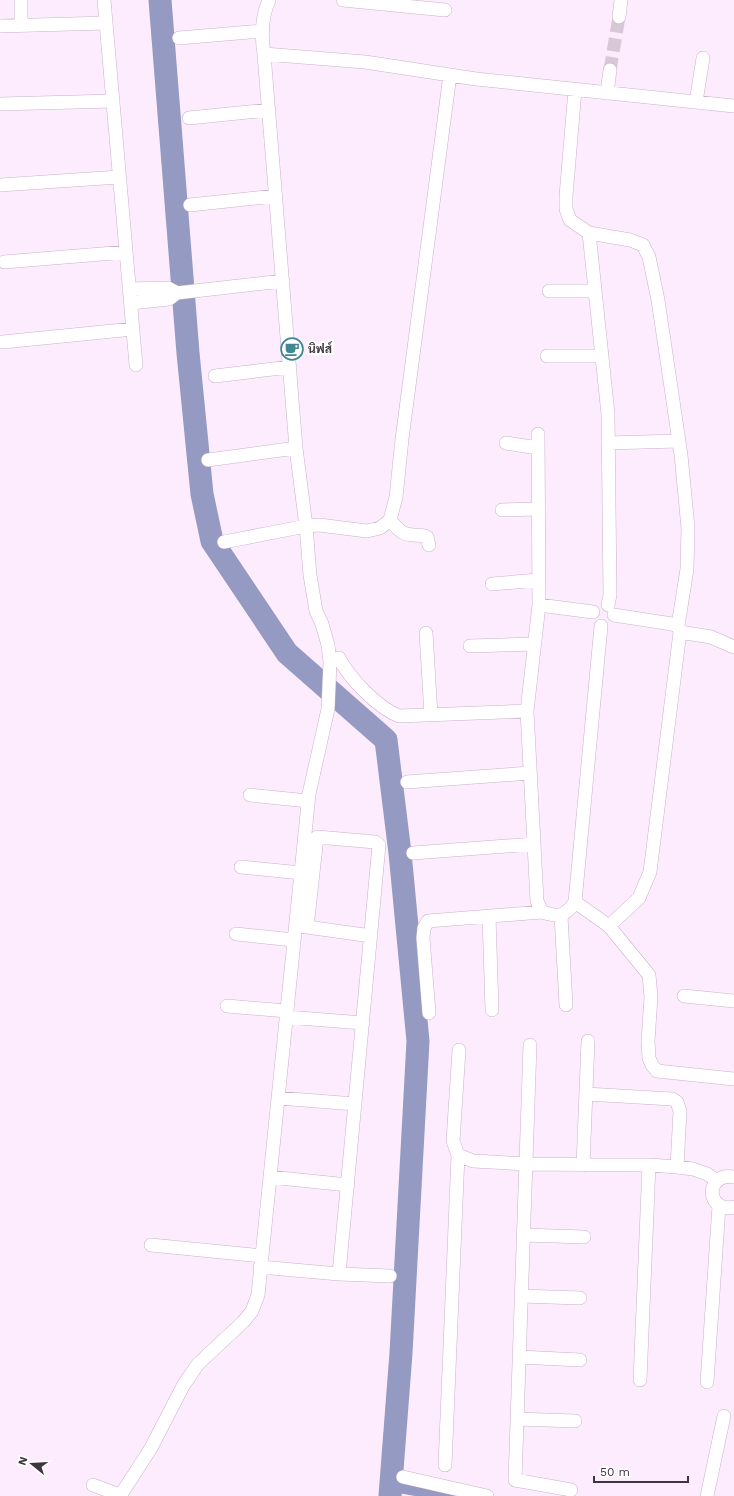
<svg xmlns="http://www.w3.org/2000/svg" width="734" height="1496" viewBox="0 0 734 1496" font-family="'Work Sans',Sarabun,sans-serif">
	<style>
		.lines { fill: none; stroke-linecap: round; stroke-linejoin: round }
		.canal { stroke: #949ac2; stroke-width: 13 }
		.river { stroke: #949ac2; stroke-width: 23 }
		.minor-tunnel { stroke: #d7c7d7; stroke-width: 13; stroke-dasharray: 13 6; stroke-linecap: butt }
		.minor-casing { stroke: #c7b3c8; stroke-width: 14 }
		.minor { stroke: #fff; stroke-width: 13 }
		.labels { text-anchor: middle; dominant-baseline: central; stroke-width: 4; stroke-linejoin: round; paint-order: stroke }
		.poi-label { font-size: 12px; font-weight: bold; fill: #3d353d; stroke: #fff; text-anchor: start }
	</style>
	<rect width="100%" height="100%" fill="#fdecfd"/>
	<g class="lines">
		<path class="canal" d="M391,1485L451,1496"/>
		<path class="river" d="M160,0L188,353L202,494L212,541L287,653L386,740L400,853L418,1041L401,1353L390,1496"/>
		<path class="minor-tunnel" d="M610,70L619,17"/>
		<g class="minor-casing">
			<path id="minor" d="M104,0L136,365
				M343,0L445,10
				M619,17L621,0
				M21,25V0
				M0,26L106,23
				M179,38L262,31
				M264,54L365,62L476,79L734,106
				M575,90L566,196V209L570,220L589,233L608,414L610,595L608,605
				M607,93L610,70
				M696,102L703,58
				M0,104L113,101
				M189,118L269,110
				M0,185L119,177
				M190,205L275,196
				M589,233L630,240L643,245L649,257L658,300L681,455L688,528L687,569L678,626
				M4,262L126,252
				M129,289L168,288L177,293L283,281
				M549,291H595
				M131,303L169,299L177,293
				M3,342L133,329
				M547,356H602
				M215,376L290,367
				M538,434L539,605
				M506,443L538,448
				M608,443L678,441
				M208,460L296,448
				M502,510L538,509
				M390,520C404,537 405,534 425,536L427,537L429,545
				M224,542L306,526L319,525L367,531L380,528L390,520L396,497L402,439L450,75
				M492,584L538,580
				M680,632L711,637L734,647
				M426,633L431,715
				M470,646L534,644
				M339,658C349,678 378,708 399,716L527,711L539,605L593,612
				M527,711L537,901L542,912C558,917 564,918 575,902L601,626
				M407,782L530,773
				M250,795L308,801
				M413,853L534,844
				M241,867L301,873
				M575,902L609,926L649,975L651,997L648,1041L649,1058L652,1065L657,1071L734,1079
				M489,916L492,1010
				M561,916L566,1005
				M300,926L371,936
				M609,926L639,898L650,872L680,632L678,626L672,624L614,615
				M307,927L317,837L375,842L379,845L339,1274
				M236,934L294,940
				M684,996L734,1001
				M227,1006L287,1011
				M429,1013L423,938L424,928L428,921L542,912
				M286,1017L363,1023
				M530,1045L515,1480L571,1490
				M459,1050L453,1141L458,1155L473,1161L526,1164L649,1165L677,1167L693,1169L707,1174L717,1181
				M586,1094L672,1099L677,1102L680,1111L677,1167
				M278,1098L355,1104
				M583,1165L588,1041
				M270,1177L348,1185
				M734,1177C731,1177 727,1176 724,1177C704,1183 711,1213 734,1207
				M524,1235L584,1237
				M151,1245L262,1256
				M260,1267L339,1274L390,1276
				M521,1296L580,1298
				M519,1357L580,1360
				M640,1380L649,1165
				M707,1382L719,1206
				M517,1419L575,1421
				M445,1465L458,1155
				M403,1477L487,1496
				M93,1485L120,1495
				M120,1496L151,1448L183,1386L198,1364L243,1322L252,1311L258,1295L309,794L328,709L330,662L328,645L322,624L316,611L310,575L306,526L296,448L264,54C261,35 261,18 269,0
				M707,1496L724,1416"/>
		</g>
		<use href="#minor" class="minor"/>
	</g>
	<defs>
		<g id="cafe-ring" transform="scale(1.15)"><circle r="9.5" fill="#fff" stroke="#418791" stroke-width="1.5"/><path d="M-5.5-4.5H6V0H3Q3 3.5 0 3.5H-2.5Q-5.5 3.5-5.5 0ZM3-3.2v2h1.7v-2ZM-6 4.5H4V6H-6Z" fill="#418791"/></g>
	</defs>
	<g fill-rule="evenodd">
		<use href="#cafe-ring" x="292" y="349"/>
	</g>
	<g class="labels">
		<g class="poi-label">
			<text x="308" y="349">นิฟส์</text>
		</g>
	</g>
	<g transform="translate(32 1464) rotate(288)" stroke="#ffffff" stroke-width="3" paint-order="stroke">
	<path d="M0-3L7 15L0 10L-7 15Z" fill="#3d353d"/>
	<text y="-6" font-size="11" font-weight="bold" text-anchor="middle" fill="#3d353d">N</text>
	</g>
	<path d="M594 1476v6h94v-6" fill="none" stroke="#3d353d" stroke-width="2"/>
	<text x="600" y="1476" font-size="12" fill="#3d353d" stroke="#ffffff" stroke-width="3" paint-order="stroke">50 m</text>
</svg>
